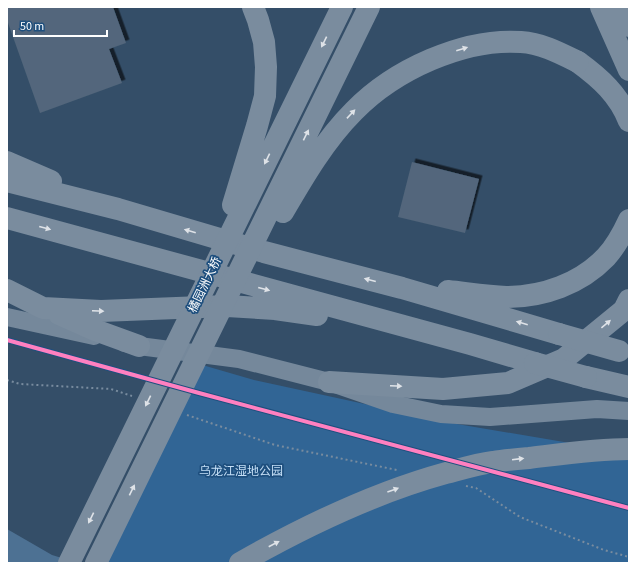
<svg xmlns="http://www.w3.org/2000/svg" width="636" height="570" viewBox="0 0 636 570" font-family="'Source Sans 3','Noto Sans SC',sans-serif">
	<style>
		.green { fill: #316595 }
		.water { fill: #4d7193 }
		.building { fill: #52667b; filter: url(#shadow) }
		.lines { fill: none; stroke-linecap: round; stroke-linejoin: round }
		.path { stroke: #798c9f; stroke-width: 2; stroke-dasharray: 2 3; stroke-linecap: butt }
		.secondary { stroke: #75889b; stroke-width: 18 }
		.trunk { stroke: #7a8c9e; stroke-width: 22 }
		.trunk-bridge { stroke: #7a8c9e; stroke-width: 22 }
		.cycleway-casing { stroke: #1e4f7e; stroke-width: 6 }
		.cycleway { stroke: #ff80c0; stroke-width: 4 }
		.oneway { fill: #dee2e7 }
		.labels { text-anchor: middle; dominant-baseline: central; stroke-width: 3.5; stroke-linejoin: round; paint-order: stroke }
		.street-label { font-size: 12px; fill: #fff; stroke: #1e4f7e }
		.park-label { font-size: 12px; fill: #c5dff6; stroke: #1e4f7e }
	</style>
	<defs>
		<filter id="shadow"><feDropShadow dx="3.5" dy="-3.5" stdDeviation="0" flood-color="#0009"/></filter>
	</defs>
	<rect width="100%" height="100%" fill="#344e68"/>
	<path class="green" d="M192,362L254,380L457,424L629,453V563H94Z"/>
	<path class="water" d="M7,529L52,555L78,563H7Z"/>
	<path class="building" d="M7,7H113L126,43L109,49L122,83L40,113L7,20Z
		M412,162L479,179L465,233L398,217Z"/>
	<g class="lines">
		<path class="path" d="M7,380L20,384L111,389L132,396
			M187,415L275,445L397,470
			M466,486L476,488L520,517L604,550L629,557"/>
		<path class="secondary" d="M7,317L94,336
			M125,343L139,346L239,359L329,382L393,404L441,414L490,417L597,409L629,411"/>
		<path class="trunk" d="M601,7L629,70
			M620,7L629,26
			M578,62C600,78 619,95 629,121
			M7,162L51,181
			M7,181L118,209L264,252L402,288L559,334
			M7,218L470,344L535,363
			M7,290L43,308L101,311L227,306L275,309L317,315
			M448,291C467,293 487,296 506,297C543,297 580,284 606,257C616,246 623,233 629,220
			M59,314L95,330L139,346
			M586,377L629,387
			M329,382L443,389L508,383L564,359L624,310L629,300"/>
		<path class="trunk-bridge" d="M233,205L257,126L265,96L266,67L264,42L258,20L253,7
			M283,212C304,176 325,140 354,111C394,70 463,38 521,42C541,43 560,53 578,62
			M559,334L619,351
			M535,363L586,377
			M69,563L342,7
			M96,563L369,7
			M240,563C305,526 373,493 446,473C461,469 477,464 493,462C505,460 517,459 529,458C562,454 596,449 629,449"/>
		<g class="cycleway-casing">
			<path id="cycleway" d="M7,340L199,393L629,508"/>
		</g>
		<use href="#cycleway" class="cycleway"/>
	</g>
	<defs><path id="oneway-solid" d="M-6-.8H1V-3.2L6.5 0L1 3.2V.8H-6Z"/></defs>
	<g class="oneway">
		<use href="#oneway-solid" transform="translate(324 42) rotate(116)"/>
		<use href="#oneway-solid" transform="translate(462 49) rotate(-17)"/>
		<use href="#oneway-solid" transform="translate(351 114) rotate(-47)"/>
		<use href="#oneway-solid" transform="translate(306 135) rotate(-64)"/>
		<use href="#oneway-solid" transform="translate(267 159) rotate(116)"/>
		<use href="#oneway-solid" transform="translate(45 228) rotate(15)"/>
		<use href="#oneway-solid" transform="translate(190 231) rotate(-164)"/>
		<use href="#oneway-solid" transform="translate(370 280) rotate(-165)"/>
		<use href="#oneway-solid" transform="translate(264 289) rotate(15)"/>
		<use href="#oneway-solid" transform="translate(98 311) rotate(2)"/>
		<use href="#oneway-solid" transform="translate(522 323) rotate(-164)"/>
		<use href="#oneway-solid" transform="translate(606 324) rotate(-40)"/>
		<use href="#oneway-solid" transform="translate(396 386) rotate(3)"/>
		<use href="#oneway-solid" transform="translate(148 401) rotate(116)"/>
		<use href="#oneway-solid" transform="translate(518 459) rotate(-7)"/>
		<use href="#oneway-solid" transform="translate(132 490) rotate(-64)"/>
		<use href="#oneway-solid" transform="translate(393 490) rotate(-20)"/>
		<use href="#oneway-solid" transform="translate(91 518) rotate(116)"/>
		<use href="#oneway-solid" transform="translate(274 544) rotate(-28)"/>
	</g>
	<g class="labels">
		<g class="street-label">
			<text transform="translate(205 285) rotate(-64)">橘园洲大桥</text>
		</g>
		<g class="park-label">
			<text x="241" y="471">乌龙江湿地公园</text>
		</g>
	</g>
	<rect width="636" height="570" fill="none" stroke="#ffffff" stroke-width="16"/>
	<path d="M14 30v6h93v-6" fill="none" stroke="#ffffff" stroke-width="2"/>
	<text x="20" y="30" font-size="12" fill="#ffffff" stroke="#1e4f7e" stroke-width="3" paint-order="stroke">50 m</text>
</svg>
